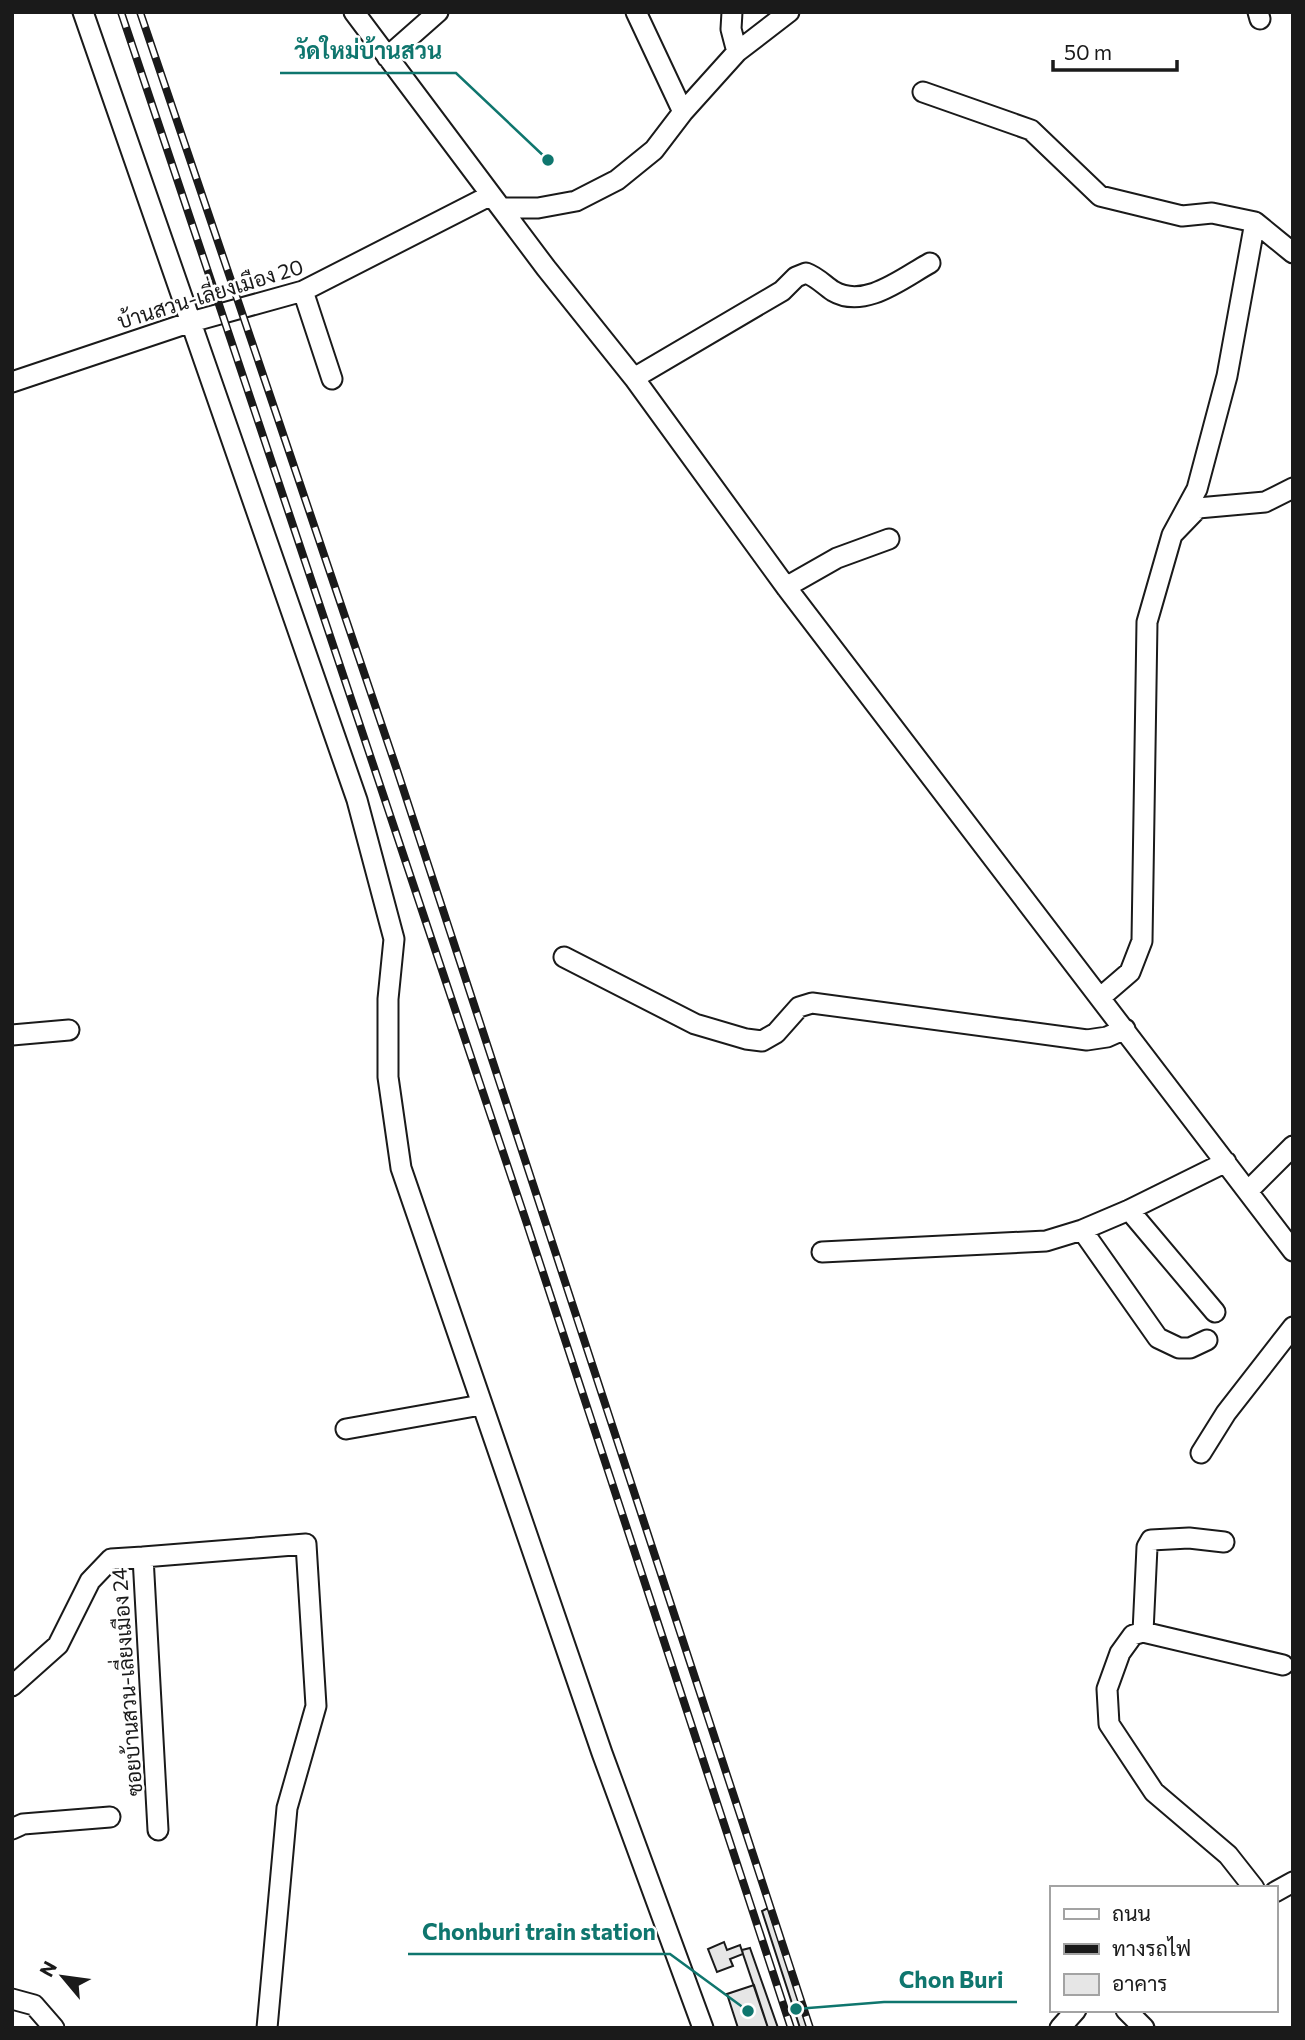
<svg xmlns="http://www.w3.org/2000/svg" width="1305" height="2040" viewBox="0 0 1305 2040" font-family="Commissioner,Sarabun,sans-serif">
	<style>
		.building { fill: #e6e6e6; stroke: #1a1a1a; stroke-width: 2 }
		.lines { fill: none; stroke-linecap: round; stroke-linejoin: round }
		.minor-casing { stroke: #1a1a1a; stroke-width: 23 }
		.minor { stroke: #fff; stroke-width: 19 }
		.rail-casing { stroke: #1a1a1a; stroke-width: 8 }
		.rail { stroke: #fff; stroke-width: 5; stroke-dasharray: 16; stroke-linecap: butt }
		.labels { text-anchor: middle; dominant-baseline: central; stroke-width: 5; stroke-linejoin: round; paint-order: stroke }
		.street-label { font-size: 21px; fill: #1a1a1a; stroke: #fff }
		.leader { fill: none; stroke: #0f766e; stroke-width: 2.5 }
		.callout-dot { fill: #0f766e; stroke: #fff; stroke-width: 2.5 }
		.callout-label { font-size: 23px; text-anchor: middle; font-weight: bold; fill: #0f766e; stroke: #fff; stroke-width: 5; stroke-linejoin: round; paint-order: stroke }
	</style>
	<rect width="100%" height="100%" fill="#fff"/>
	<path class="building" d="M768,1908L808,2028H800L762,1911Z
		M724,1942L727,1950L740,1945L743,1954L730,1959L733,1966L717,1972L708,1949Z
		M750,1948L778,2028H768L743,1954L742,1950Z
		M754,1985L768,2028H738L727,1994Z"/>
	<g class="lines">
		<g class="minor-casing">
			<path id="minor" d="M83,12L357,800L394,939L388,999V1077L401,1168L602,1753L703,2028
				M354,12L546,268L634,378L786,587L1293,1251
				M636,12L683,112
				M732,12L731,29L737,52
				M1258,12L1260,19
				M387,57L438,12
				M923,92L1031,130L1100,196L1182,216L1212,213L1255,222L1227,376L1197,489L1172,535
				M501,208H538L576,201L617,180L654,150L683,112L737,52L789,12
				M1255,222L1293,253
				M303,291L332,379
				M634,378L782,291L796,277L806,273C817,277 824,285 833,291C865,310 904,277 930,263
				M12,382L191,322L303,291L491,195
				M786,587L837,558L889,539
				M564,957L695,1024L746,1039L762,1041L776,1033L799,1007L812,1003L1087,1040L1107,1037L1125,1029
				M1101,997L1130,972L1142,941L1147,622L1172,535L1198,508L1265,502L1293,488
				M12,1035L69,1030
				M1248,1191L1293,1146
				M1129,1210L1215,1312
				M1082,1230L1158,1338L1179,1348H1190L1207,1340
				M822,1252L1046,1241L1082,1230L1129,1210L1226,1162
				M346,1429L481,1405
				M1201,1453L1226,1413L1293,1327
				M143,1557L306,1544L316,1706L287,1808L267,2028
				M1143,1632L1147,1547L1151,1540L1189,1538L1224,1542
				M12,1686L58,1645L90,1581L111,1559L143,1557L158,1830
				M12,1829L23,1824L110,1817
				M1254,1888L1228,1855L1154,1792L1109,1724L1107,1689L1120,1653L1133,1635L1143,1632L1283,1665
				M1275,1892L1293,1882
				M12,1999L34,2005L54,2028
				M1126,2010L1144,2028
				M1060,2028L1076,2010"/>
		</g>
		<use href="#minor" class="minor"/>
		<g class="rail-casing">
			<path id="rail" d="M121,12L526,1221L791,2028
				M140,12L397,770L810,2028"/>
		</g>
		<use href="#rail" class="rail"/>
	</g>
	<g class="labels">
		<g class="street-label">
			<text transform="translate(210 293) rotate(-17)">บ้านสวน-เลี่ยงเมือง 20</text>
			<text transform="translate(126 1682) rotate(-94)">ซอยบ้านสวน-เลี่ยงเมือง 24</text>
		</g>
	</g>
	<path class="leader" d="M548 160L456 73H280M748 2011L670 1954H408M796 2009L884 2002H1017"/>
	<g class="callout-dot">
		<circle cx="548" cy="160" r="7"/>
		<circle cx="748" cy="2011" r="7"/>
		<circle cx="796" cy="2009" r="7"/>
	</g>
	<g class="callout-label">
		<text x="368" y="59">วัดใหม่บ้านสวน</text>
		<text x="539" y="1940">Chonburi train station</text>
		<text x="951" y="1988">Chon Buri</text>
	</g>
	<rect width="1305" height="2040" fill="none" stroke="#1a1a1a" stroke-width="28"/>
	<rect x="1050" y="1886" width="228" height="126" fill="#ffffff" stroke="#a3a3a3" stroke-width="2"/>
	<rect x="1064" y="1909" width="35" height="10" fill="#ffffff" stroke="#a3a3a3" stroke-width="2"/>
	<text x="1112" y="1921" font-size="21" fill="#1a1a1a">ถนน</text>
	<rect x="1064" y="1944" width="35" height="10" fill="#1a1a1a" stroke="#a3a3a3" stroke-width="2"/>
	<text x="1112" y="1956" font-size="21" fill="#1a1a1a">ทางรถไฟ</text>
	<rect x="1064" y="1974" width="35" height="21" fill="#e6e6e6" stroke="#a3a3a3" stroke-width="2"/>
	<text x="1112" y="1991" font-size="21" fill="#1a1a1a">อาคาร</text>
	<g transform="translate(63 1977) rotate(299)" stroke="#ffffff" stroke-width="5" paint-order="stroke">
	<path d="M0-5L12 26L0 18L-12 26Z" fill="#1a1a1a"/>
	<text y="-10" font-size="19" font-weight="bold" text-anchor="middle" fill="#1a1a1a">N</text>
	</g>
	<path d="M1053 60v10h124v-10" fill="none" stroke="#1a1a1a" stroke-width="3.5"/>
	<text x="1064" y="60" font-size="21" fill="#1a1a1a" stroke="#ffffff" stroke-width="5" paint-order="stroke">50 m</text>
</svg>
